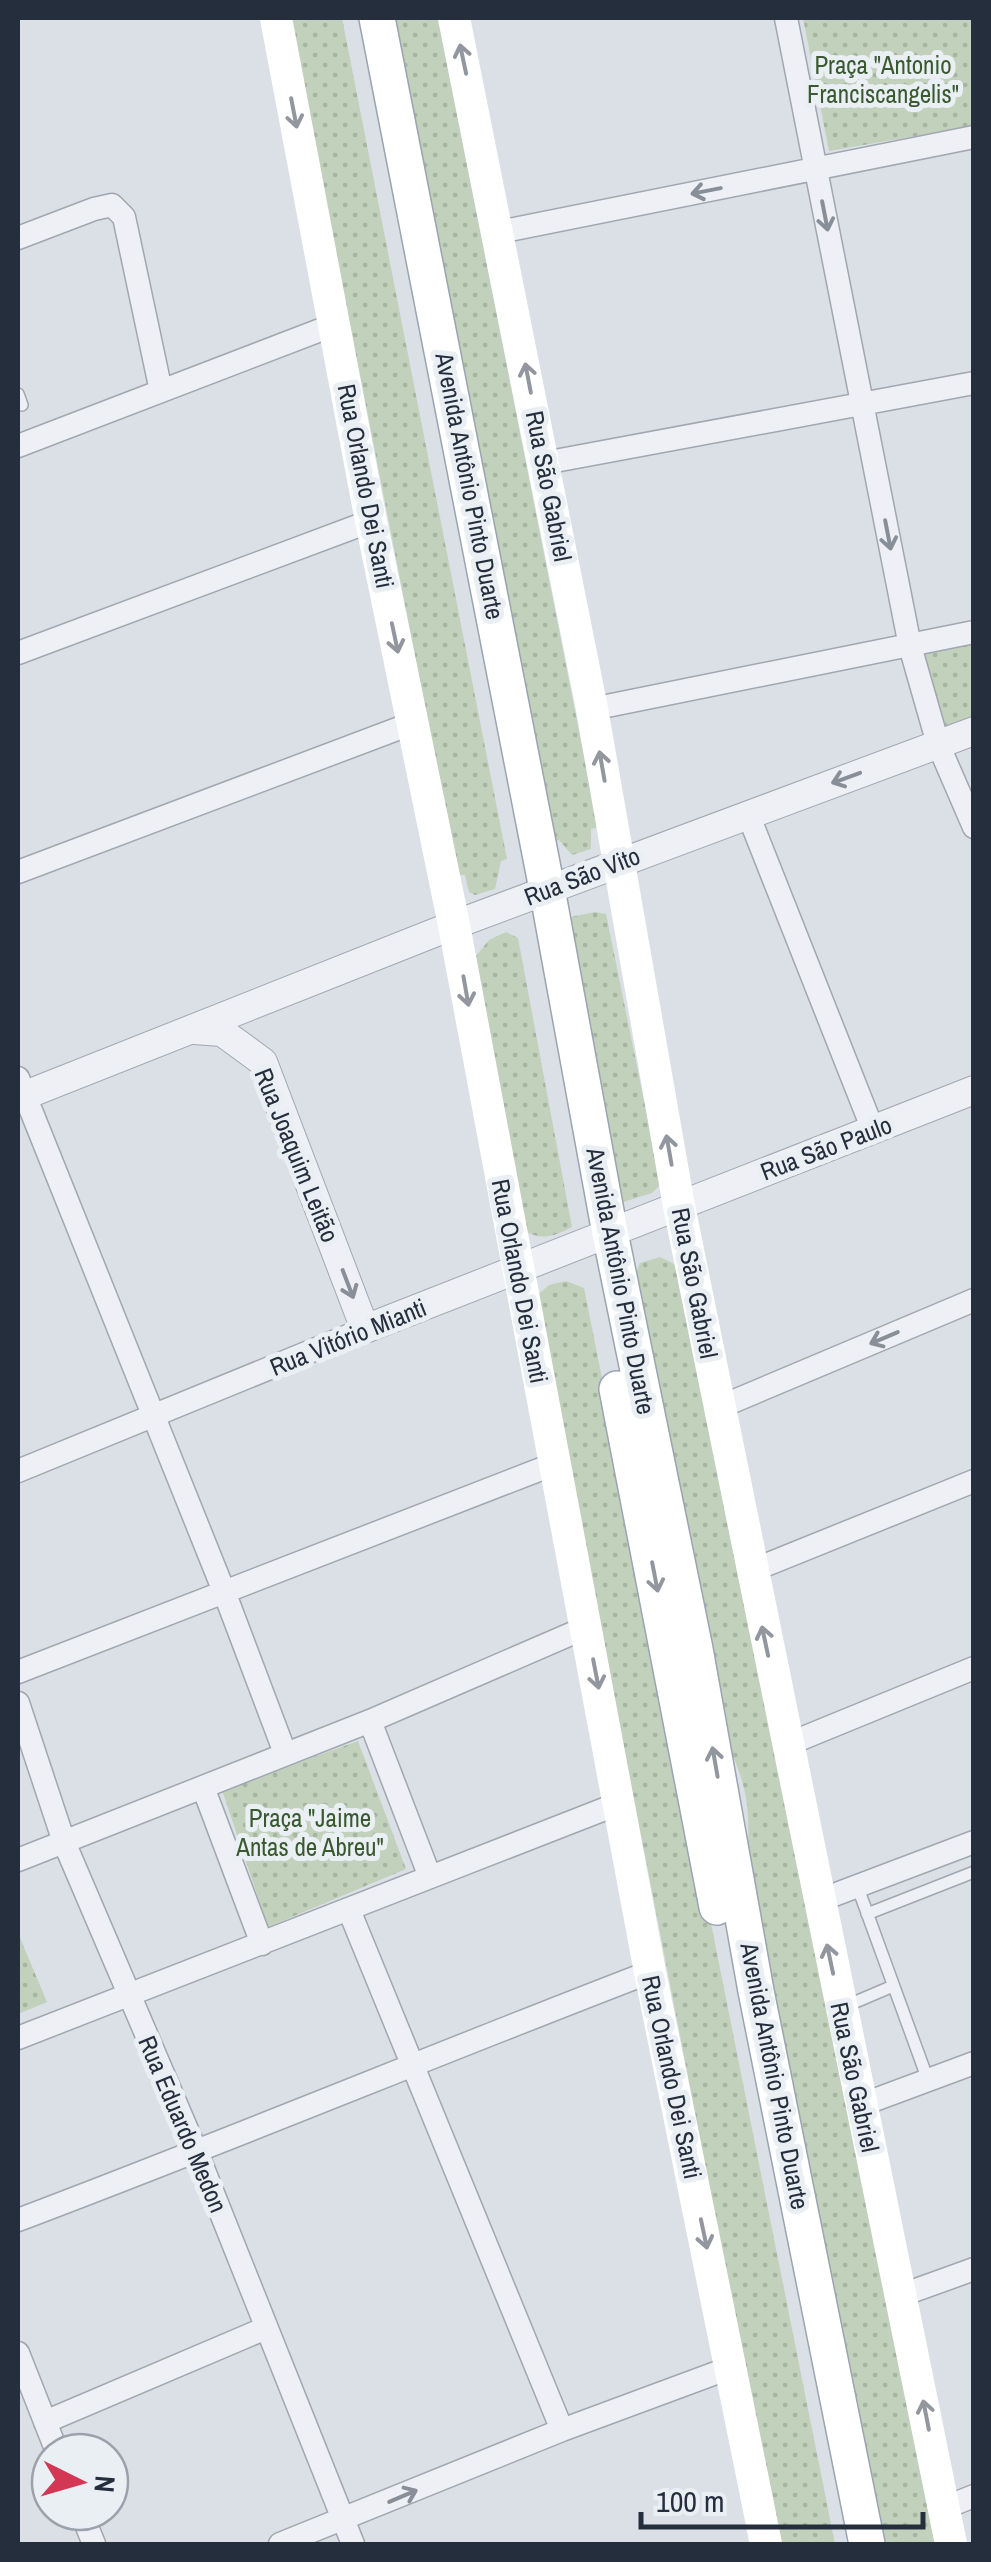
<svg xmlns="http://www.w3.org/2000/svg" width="991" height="2562" viewBox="0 0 991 2562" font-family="'Archivo Narrow',sans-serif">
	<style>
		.green { fill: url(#green-dots) }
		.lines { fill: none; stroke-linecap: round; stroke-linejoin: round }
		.service-casing { stroke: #a0a7b0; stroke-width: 14 }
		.minor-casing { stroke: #a0a7b0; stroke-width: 25 }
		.tertiary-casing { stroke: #a0a7b0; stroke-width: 30 }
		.primary-casing { stroke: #9aa4b2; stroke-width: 38 }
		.service { stroke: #eef0f5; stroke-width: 11 }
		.minor { stroke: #eef0f5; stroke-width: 22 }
		.tertiary { stroke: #eef0f5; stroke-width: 28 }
		.secondary { stroke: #fff; stroke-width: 32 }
		.primary { stroke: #fff; stroke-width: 35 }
		.oneway { stroke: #92969e }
		.oneway2 { stroke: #898f99 }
		.labels { text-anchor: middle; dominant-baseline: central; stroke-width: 10; stroke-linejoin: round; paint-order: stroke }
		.park-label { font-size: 25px; fill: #3a5931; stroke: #eaeff4 }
		.street-label { font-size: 25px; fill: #242e3d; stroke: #eaeff4 }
	</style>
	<defs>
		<pattern id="green-dots" width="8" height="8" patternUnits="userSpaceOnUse" patternTransform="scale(2.5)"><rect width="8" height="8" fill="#c1d1bb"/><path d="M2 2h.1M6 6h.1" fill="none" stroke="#a6b4a2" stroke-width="1.8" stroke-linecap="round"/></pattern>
	</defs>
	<rect width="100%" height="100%" fill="#dbe0e6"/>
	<path class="green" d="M290,18H342L507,859L501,861L495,889L475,895L469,892L465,875H458Z
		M388,18H438L598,827L591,829V849L572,855L559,840L553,841Z
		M803,18H973V126L829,151Z
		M973,639V718L943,729L923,650Z
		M595,912L606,914L661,1184L652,1193L617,1204L566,918Z
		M506,932L518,938L572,1227C555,1236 542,1241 525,1231L472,961L489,940Z
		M660,1257L676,1265L937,2544H880L745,1874C753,1809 748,1780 716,1722L631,1287L640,1263Z
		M566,1281L584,1288L835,2544H779L536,1296L549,1285Z
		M358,1741L406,1869L268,1927L222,1790Z
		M18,1933L47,2002L18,2014Z"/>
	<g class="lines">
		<g class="service-casing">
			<path id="service" d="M18,394L22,405
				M858,1888L928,2080
				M867,1914L974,1872
				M846,2006L893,1986"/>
		</g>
		<g class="minor-casing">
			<path id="minor" d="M786,18L910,646L938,744L974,827
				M499,232L974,137
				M18,238L94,209L112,205L124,217L161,391
				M18,446L336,324
				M544,463L974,383
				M18,653L371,521
				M592,709L974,632
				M748,814L873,1130
				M18,872L413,723
				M18,1078L225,1594L285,1753
				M720,1407L974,1300
				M18,1471L365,1329
				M751,1571L974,1481
				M18,1672L554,1464
				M18,1703L64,1842L197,2153L353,2544
				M370,1721L430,1877
				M786,1745L974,1668
				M203,1787L262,1944
				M18,1860L370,1721L587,1627
				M818,1901L974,1842
				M349,1910L562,2430
				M18,2038L620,1803
				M861,2105L974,2063
				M18,2220C230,2140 439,2053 650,1972
				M902,2295L974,2269
				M18,2353L57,2452
				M45,2422L266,2328
				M944,2508L974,2496
				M81,2512L94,2544
				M280,2544L562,2430L732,2367"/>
		</g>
		<g class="tertiary-casing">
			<path id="tertiary" d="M194,1030L222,1032L263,1062L365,1329L974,1090
				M18,1098L454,925L974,731"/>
		</g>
		<g class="primary-casing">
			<path id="primary" d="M377,18L547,889L610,1233L695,1649L756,1991L867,2544
				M617,1389L717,1907"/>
		</g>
		<use href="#service" class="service"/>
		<use href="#minor" class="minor"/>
		<use href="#tertiary" class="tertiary"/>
		<path class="secondary" d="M276,18L371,521L454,925L650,1972L766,2544
			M454,18L592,709L679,1206L951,2544"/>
		<use href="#primary" class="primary"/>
	</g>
	<defs><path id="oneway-shaft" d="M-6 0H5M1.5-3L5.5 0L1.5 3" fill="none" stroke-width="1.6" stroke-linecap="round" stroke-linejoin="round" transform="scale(2.5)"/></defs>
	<g class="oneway">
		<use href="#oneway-shaft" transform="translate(463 59) rotate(-102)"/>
		<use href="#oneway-shaft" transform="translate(294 113) rotate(79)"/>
		<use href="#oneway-shaft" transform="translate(528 378) rotate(-101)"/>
		<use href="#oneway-shaft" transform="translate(395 638) rotate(78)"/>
		<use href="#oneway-shaft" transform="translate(602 766) rotate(-100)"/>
		<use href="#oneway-shaft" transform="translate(466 991) rotate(80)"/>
		<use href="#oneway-shaft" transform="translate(669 1150) rotate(-100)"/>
		<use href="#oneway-shaft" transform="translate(655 1577) rotate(79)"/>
		<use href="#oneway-shaft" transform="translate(765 1641) rotate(-102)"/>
		<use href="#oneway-shaft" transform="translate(596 1674) rotate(79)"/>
		<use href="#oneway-shaft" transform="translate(715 1762) rotate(-100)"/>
		<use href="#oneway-shaft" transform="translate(830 1959) rotate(-102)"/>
		<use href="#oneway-shaft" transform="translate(704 2234) rotate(78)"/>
		<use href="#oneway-shaft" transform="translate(926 2415) rotate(-101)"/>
	</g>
	<g class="oneway2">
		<use href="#oneway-shaft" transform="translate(706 191) rotate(169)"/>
		<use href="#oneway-shaft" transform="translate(825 216) rotate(79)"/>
		<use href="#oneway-shaft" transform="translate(888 535) rotate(79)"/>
		<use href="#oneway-shaft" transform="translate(846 778) rotate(160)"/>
		<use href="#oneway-shaft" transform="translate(348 1284) rotate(69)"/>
		<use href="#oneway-shaft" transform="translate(884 1338) rotate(157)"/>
		<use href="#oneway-shaft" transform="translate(403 2496) rotate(-23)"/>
	</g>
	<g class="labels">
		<g class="park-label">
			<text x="883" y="65">Praça "Antonio<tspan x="883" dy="29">Franciscangelis"</tspan></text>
			<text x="310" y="1818">Praça "Jaime<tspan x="310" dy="29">Antas de Abreu"</tspan></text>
		</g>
		<g class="street-label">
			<text transform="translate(366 486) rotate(79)">Rua Orlando Dei Santi</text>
			<text transform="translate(470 486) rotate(79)">Avenida Antônio Pinto Duarte</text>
			<text transform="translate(549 486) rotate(79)">Rua São Gabriel</text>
			<text transform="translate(582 876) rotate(-21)">Rua São Vito</text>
			<text transform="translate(826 1148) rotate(-21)">Rua São Paulo</text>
			<text transform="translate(297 1155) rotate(68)">Rua Joaquim Leitão</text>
			<text transform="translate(520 1281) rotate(79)">Rua Orlando Dei Santi</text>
			<text transform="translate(621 1281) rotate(79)">Avenida Antônio Pinto Duarte</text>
			<text transform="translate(695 1283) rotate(79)">Rua São Gabriel</text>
			<text transform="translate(348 1337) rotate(-22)">Rua Vitório Mianti</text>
			<text transform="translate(775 2076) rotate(79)">Avenida Antônio Pinto Duarte</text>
			<text transform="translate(672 2077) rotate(78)">Rua Orlando Dei Santi</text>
			<text transform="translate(855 2077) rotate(78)">Rua São Gabriel</text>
			<text transform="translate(183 2124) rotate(67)">Rua Eduardo Medon</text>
		</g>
	</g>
	<rect width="991" height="2562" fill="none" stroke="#242e3d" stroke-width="40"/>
	<g transform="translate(80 2482) rotate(95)"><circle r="48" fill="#eaeff4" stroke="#9ba2ab" stroke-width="2.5"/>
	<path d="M0-8L18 38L0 25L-18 38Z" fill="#d43754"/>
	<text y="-15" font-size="28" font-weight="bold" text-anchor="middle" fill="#242e3d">N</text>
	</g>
	<path d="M641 2512v15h282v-15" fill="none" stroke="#242e3d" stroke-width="5"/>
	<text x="656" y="2512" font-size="30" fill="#242e3d" stroke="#eaeff4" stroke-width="8" paint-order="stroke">100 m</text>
</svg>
